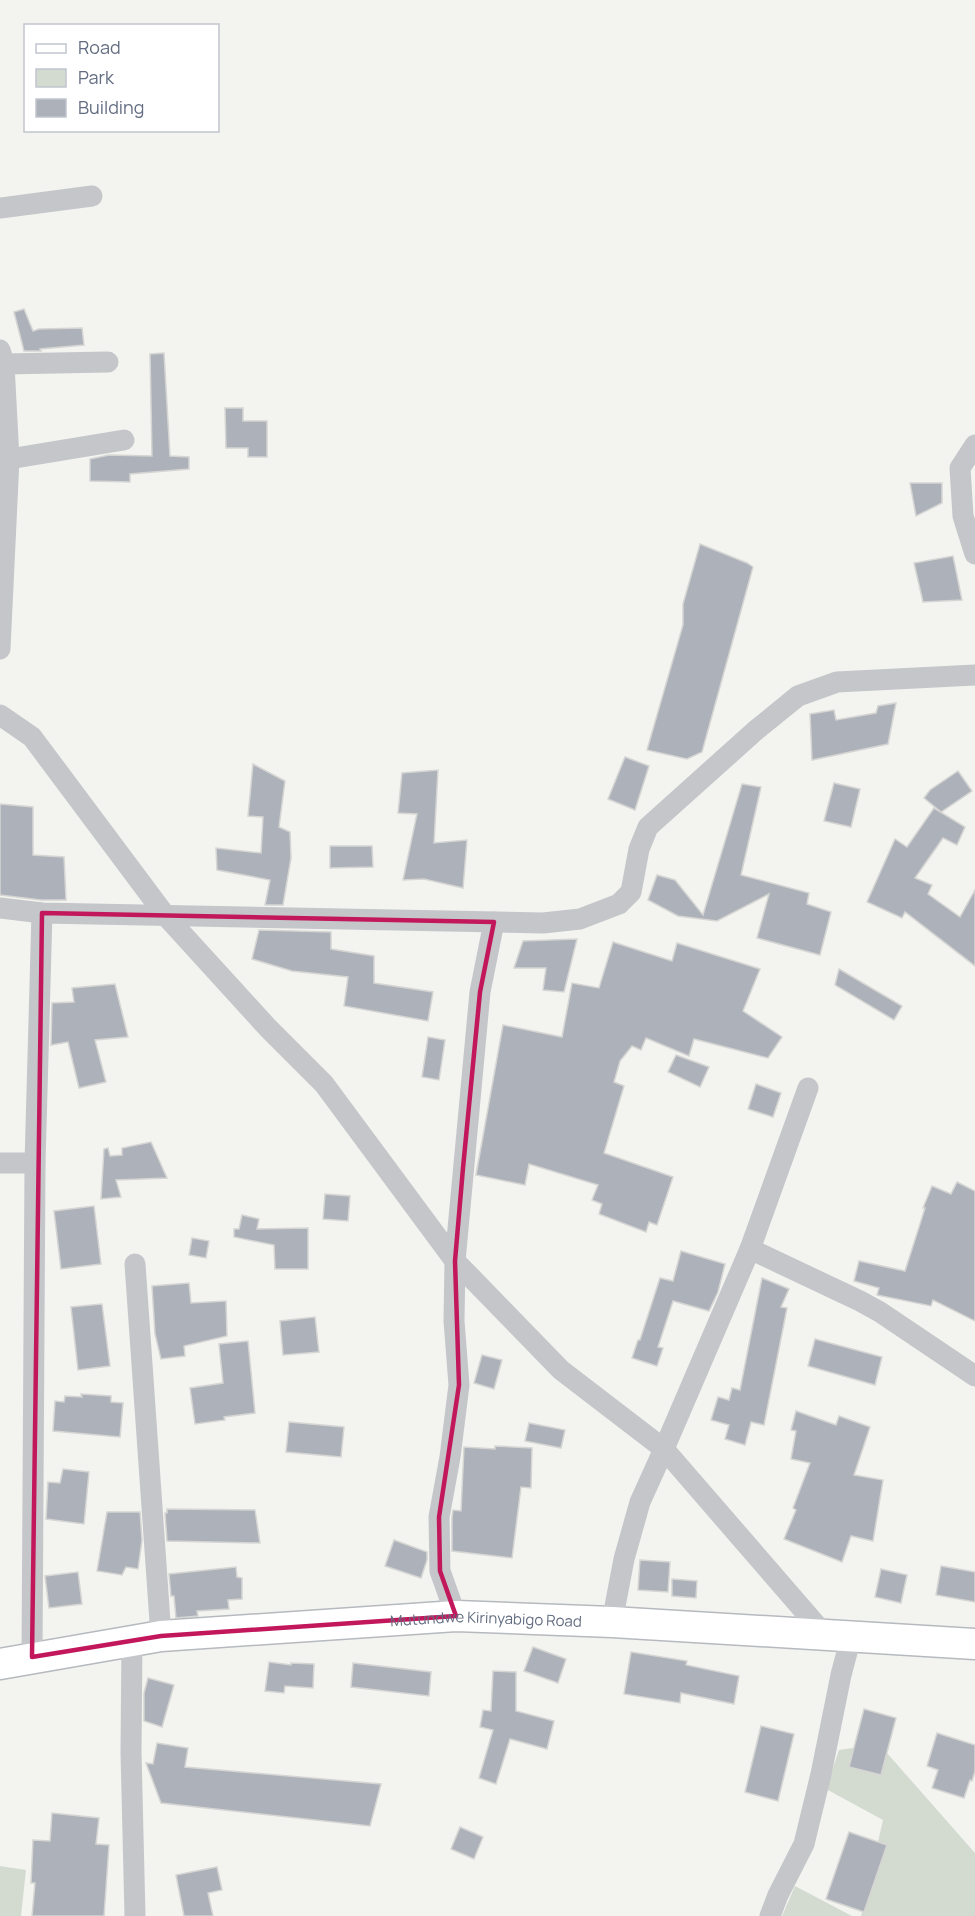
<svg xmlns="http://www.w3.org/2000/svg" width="975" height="1916" viewBox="0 0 975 1916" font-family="Manrope,sans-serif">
  <rect width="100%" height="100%" fill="#f3f4f0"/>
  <g fill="#d3dbd1">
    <polygon points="879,1744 975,1853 975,1916 861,1916 883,1820 826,1789 839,1750"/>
    <polygon points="0,1866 26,1870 21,1916 0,1916"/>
    <polygon points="795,1886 852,1916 782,1916"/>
  </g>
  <g fill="#adb1b9" stroke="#d5d5d3" stroke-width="1.5">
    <polygon points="24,309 33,331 39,329 82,328 84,345 40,349 41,351 24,351 14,312"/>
    <polygon points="164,353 170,456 189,457 189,469 130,474 130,482 90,481 90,459 109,455 152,456 150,354"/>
    <polygon points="225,408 243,408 243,421 267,421 267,457 248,457 248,448 226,448"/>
    <polygon points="910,483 942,483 942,503 916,516"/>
    <polygon points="700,544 747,563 753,567 702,752 687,759 647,750 683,625 683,604"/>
    <polygon points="953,556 962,600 923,602 914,563"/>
    <polygon points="896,703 888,744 812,760 810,714 834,710 836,720 876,713 878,706"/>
    <polygon points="625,757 649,766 635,810 608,799"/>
    <polygon points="253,764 285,781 279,827 290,832 291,858 283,905 265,905 270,880 217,870 216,848 261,853 263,817 248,816"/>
    <polygon points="438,770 434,843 467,840 463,888 424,879 403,880 417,814 398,813 402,773"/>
    <polygon points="958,771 972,791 941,812 924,798 930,790"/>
    <polygon points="834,783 860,789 851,827 824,821"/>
    <polygon points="742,784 761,787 741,875 809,893 807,904 831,912 820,955 757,938 769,894 717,921 678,916 648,900 657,875 675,880 703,915"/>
    <polygon points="0,804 33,807 33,855 64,857 66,900 41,900 0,895"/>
    <polygon points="934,808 965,827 957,845 943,838 915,878 932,885 928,894 960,917 975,890 975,966 905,912 902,918 867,902 895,839 907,847"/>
    <polygon points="330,846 372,846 373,867 330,868"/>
    <polygon points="259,930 331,932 331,949 374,956 374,983 433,992 428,1021 344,1006 348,977 292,971 252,959"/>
    <polygon points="577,939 564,992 543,990 546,968 514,968 523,941"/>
    <polygon points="613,942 672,961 677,943 760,969 743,1011 782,1037 768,1058 694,1039 689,1056 646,1038 641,1050 632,1046 620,1061 614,1082 624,1086 604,1153 673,1177 657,1225 649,1222 646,1232 599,1214 602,1204 592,1200 598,1185 529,1164 525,1185 476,1175 503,1025 562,1037 572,983 599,988"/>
    <polygon points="839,969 902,1006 894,1020 835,985"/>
    <polygon points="115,984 128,1037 95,1040 106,1082 79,1088 68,1042 51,1045 52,1003 74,1002 72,988"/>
    <polygon points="428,1037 445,1040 439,1080 422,1077"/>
    <polygon points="676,1055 709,1067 700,1087 668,1072"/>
    <polygon points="756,1084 781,1093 773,1117 748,1109"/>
    <polygon points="151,1142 167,1178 116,1180 121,1197 101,1199 104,1149 108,1148 110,1156 122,1155 122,1148"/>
    <polygon points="957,1182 975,1191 975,1321 933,1300 931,1306 877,1295 879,1288 854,1281 859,1261 905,1271 920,1224 925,1208 923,1208 932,1186 951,1194"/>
    <polygon points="325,1194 350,1196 348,1221 323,1219"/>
    <polygon points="94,1206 101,1264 61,1269 54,1211"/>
    <polygon points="242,1215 259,1219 257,1229 308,1228 308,1269 275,1269 274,1245 234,1237 234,1229 239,1229"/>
    <polygon points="192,1238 209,1241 206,1258 189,1255"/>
    <polygon points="681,1251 725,1264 718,1292 709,1311 673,1301 658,1347 663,1348 657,1366 632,1358 638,1340 640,1340 660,1278 673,1281"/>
    <polygon points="762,1278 789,1289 781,1307 787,1308 764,1425 751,1422 745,1445 725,1439 729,1425 711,1420 718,1397 729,1400 732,1388 740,1390"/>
    <polygon points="189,1283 191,1303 226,1301 227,1336 184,1346 185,1356 161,1359 155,1334 152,1286"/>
    <polygon points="102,1304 110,1366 78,1370 71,1307"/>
    <polygon points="315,1317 319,1352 283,1355 280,1321"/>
    <polygon points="815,1339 882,1357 875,1385 808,1366"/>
    <polygon points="248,1341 255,1413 224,1417 225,1420 195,1424 190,1388 223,1383 219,1344"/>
    <polygon points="482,1355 502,1360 494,1389 474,1383"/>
    <polygon points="81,1394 111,1396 111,1402 123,1403 120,1437 53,1431 55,1401 64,1402 65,1396 82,1397"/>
    <polygon points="796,1411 836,1425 839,1416 870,1427 854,1475 883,1480 873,1541 851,1536 842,1562 784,1539 796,1510 793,1508 810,1463 791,1459 796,1431 791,1430"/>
    <polygon points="289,1422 344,1427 341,1457 286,1452"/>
    <polygon points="529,1423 565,1430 561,1448 525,1441"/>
    <polygon points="495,1446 532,1448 531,1488 521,1487 512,1558 452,1551 452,1517 453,1510 461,1511 464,1447 495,1449"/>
    <polygon points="63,1469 89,1472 84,1524 46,1519 48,1482 60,1483"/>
    <polygon points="167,1509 255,1510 260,1543 167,1541 165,1513 167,1513"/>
    <polygon points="107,1512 140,1512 142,1540 138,1569 126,1567 122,1575 97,1571"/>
    <polygon points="394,1540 427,1552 427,1560 421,1578 385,1566"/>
    <polygon points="640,1560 670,1562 668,1592 638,1590"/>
    <polygon points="941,1566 975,1572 975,1602 936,1595"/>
    <polygon points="236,1567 237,1577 242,1578 242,1599 228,1600 229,1609 197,1611 198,1616 176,1618 174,1596 171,1596 169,1574"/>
    <polygon points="881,1569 907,1575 901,1603 875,1597"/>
    <polygon points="78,1572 82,1604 49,1608 45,1576"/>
    <polygon points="672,1579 697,1581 696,1598 672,1596"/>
    <polygon points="533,1647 566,1659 558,1683 524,1671"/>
    <polygon points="631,1652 687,1661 686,1665 739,1676 734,1704 681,1693 680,1703 624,1694"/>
    <polygon points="269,1662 291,1665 291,1663 314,1664 313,1688 285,1686 284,1693 265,1691"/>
    <polygon points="353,1663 431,1672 429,1696 351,1687"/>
    <polygon points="493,1671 516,1672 516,1711 554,1721 547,1749 510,1739 496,1784 479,1778 493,1730 480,1727 483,1710 491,1711"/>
    <polygon points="148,1678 174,1685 162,1727 144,1721 144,1693"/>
    <polygon points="864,1709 896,1718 881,1775 849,1767"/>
    <polygon points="761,1726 794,1734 778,1801 745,1792"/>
    <polygon points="937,1733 975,1745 975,1771 972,1781 970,1780 964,1798 932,1788 938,1770 927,1766"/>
    <polygon points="157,1743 188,1748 185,1767 381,1784 370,1826 161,1803 146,1763 153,1764"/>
    <polygon points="52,1813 99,1818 96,1844 109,1845 104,1916 32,1916 35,1883 31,1883 33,1840 50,1841"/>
    <polygon points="460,1827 483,1837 474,1859 451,1849"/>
    <polygon points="849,1832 887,1845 864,1912 826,1899"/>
    <polygon points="217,1867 222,1890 208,1893 213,1916 184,1916 176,1875"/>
  </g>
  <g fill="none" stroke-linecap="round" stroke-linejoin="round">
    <g stroke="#b6b9be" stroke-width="33">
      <g id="secondary">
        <path id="s1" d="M0,1664l161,-28 295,-20 156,6 363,22"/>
      </g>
    </g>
    <g stroke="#c4c6ca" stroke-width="21">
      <polyline points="0,208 92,196"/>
      <polyline points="0,350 4,364 9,459 0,649"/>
      <polyline points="4,364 108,362"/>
      <polyline points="975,445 960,468 963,516 975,554"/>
      <polyline points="9,459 124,440"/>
      <polyline points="0,715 32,737 165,915 268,1028 324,1084 455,1261 454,1321 459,1385 450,1457 439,1517 440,1571 456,1616"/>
      <polyline points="0,908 42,913 543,923 580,919 619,904 631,892 639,849 648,827 755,731 798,696 837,682 975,675"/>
      <polyline points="494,922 480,992 455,1261 561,1370 664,1449 825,1635"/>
      <polyline points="0,1163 35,1163"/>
      <polyline points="750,1249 860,1301 880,1312 975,1376"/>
      <polyline points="135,1264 161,1636"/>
      <polyline points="612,1622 624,1559 640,1502 664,1449 750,1249 808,1088"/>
      <polyline points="132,1640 131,1752 135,1916"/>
      <polyline points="32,1657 35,1163 42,913"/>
      <polyline points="770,1916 778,1895 804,1844 821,1774 841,1675 851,1637"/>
    </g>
    <use href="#secondary" stroke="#fff" stroke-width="30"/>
  </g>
  <path fill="none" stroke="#c2185b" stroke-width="4.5" stroke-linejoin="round" d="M42,913l452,9 -14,70 -17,176 -8,93 4,124 -20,132 1,54 16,45 -295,20 -129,21z"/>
  <g text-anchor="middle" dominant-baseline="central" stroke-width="6" stroke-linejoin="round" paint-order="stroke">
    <g font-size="15" fill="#636d82" stroke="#fff">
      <text stroke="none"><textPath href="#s1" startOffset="489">Mutundwe Kirinyabigo Road</textPath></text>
    </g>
  </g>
  <rect x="24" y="24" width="195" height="108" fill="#ffffff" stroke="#c1c5cd" stroke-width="1.5"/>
  <rect x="36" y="44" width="30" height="9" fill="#ffffff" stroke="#c1c5cd" stroke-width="1.5"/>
  <text x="78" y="54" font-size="18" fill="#636d82">Road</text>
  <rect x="36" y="69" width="30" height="18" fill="#d3dbd1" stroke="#c1c5cd" stroke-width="1.5"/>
  <text x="78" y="84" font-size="18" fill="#636d82">Park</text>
  <rect x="36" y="99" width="30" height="18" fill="#adb1b9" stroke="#c1c5cd" stroke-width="1.5"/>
  <text x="78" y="114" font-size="18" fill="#636d82">Building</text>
</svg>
